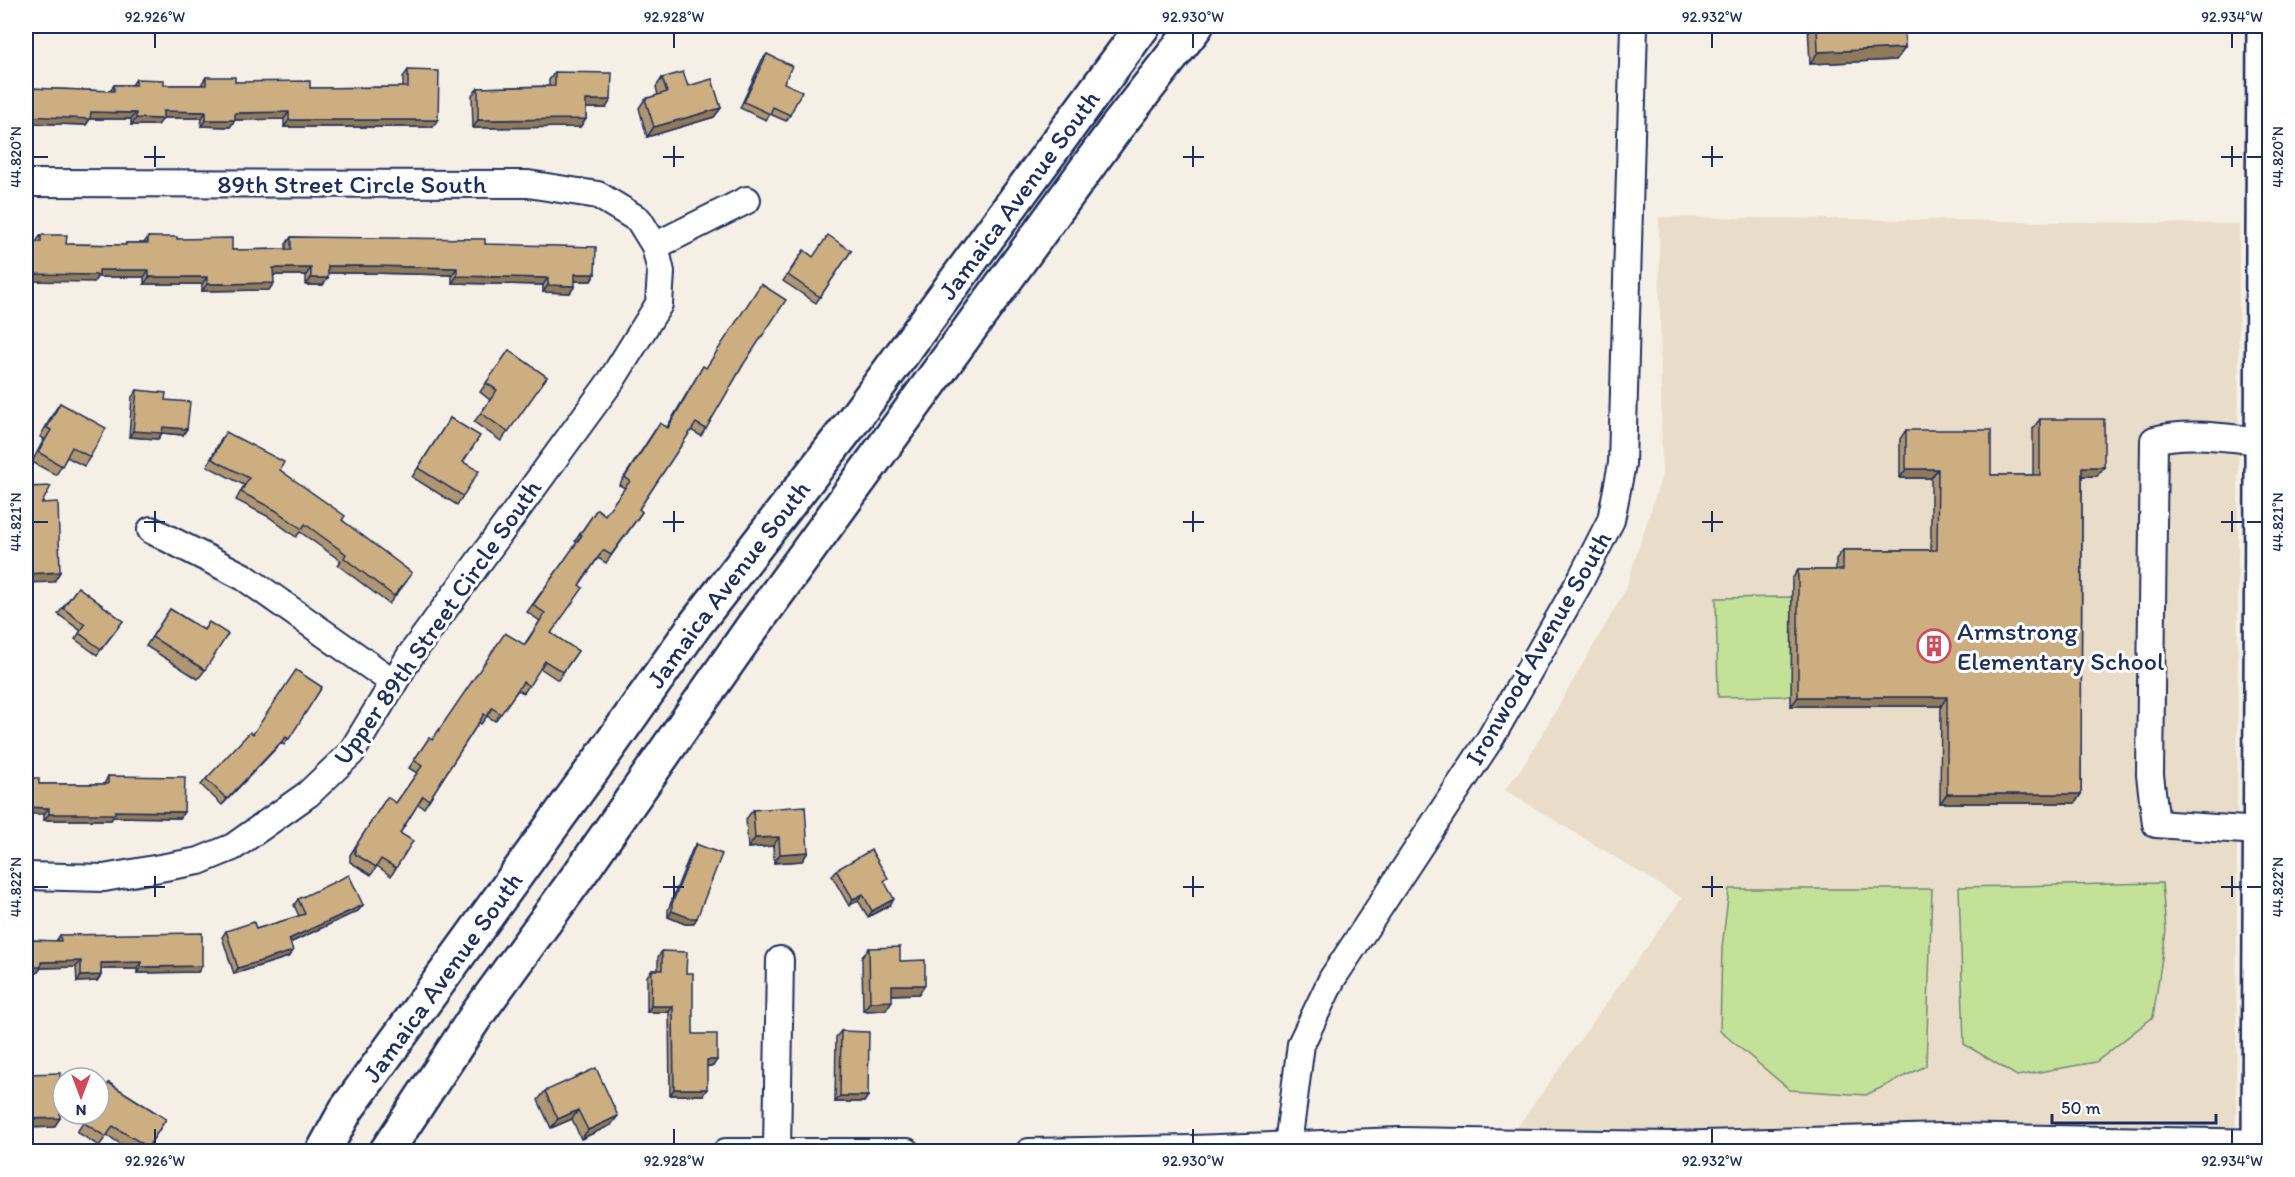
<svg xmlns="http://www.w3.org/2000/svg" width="2295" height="1177" viewBox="0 0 2295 1177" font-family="Itim,sans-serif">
  <rect width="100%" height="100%" fill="#f5efe6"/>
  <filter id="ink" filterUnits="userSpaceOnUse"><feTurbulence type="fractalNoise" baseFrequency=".0167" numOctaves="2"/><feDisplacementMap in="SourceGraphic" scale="12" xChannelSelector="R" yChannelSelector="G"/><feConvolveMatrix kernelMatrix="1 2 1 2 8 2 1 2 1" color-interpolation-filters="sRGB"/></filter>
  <g filter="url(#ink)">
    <polygon fill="#e9dcc8" points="1659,217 2239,224 2236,1142 1506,1143 1682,898 1505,790 1526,762 1625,591 1662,475"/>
    <g fill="#c4e198" stroke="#70887b" stroke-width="1.5">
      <polygon points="1792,597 1793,696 1718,697 1716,598"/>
      <polygon points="2162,883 2166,931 2153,1017 2096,1062 2017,1076 1964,1044 1959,887"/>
      <polygon points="1729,889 1932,889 1926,1066 1866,1095 1790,1090 1720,1031 1722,948"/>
    </g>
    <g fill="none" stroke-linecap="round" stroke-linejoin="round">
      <g stroke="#1b2f5e" stroke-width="30">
        <g id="minor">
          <polyline points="26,183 528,184 598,195 639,220 655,246 661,272 659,304 611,381 410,656 351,753 308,794 233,847 199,861 104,878 26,876"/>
          <polyline points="655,246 747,200"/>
          <polyline points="151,530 244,577 393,682"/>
          <path d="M2259,831l-103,-7 -6,-49 4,-335c35,-9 72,-2 108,1"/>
          <polyline points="777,1150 780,960"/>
          <polyline points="726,1152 907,1152"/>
          <polyline points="1029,1152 1193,1149 1400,1141 1673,1145 1942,1137 2270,1143"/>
          <polyline points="1287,1152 1301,1044 1332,979 1490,739 1579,583 1611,520 1622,464 1634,26"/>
        </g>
      </g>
      <g stroke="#1b2f5e" stroke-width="38">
        <polyline id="tertiary" points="2259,1152 2264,26"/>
      </g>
      <g stroke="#1b2f5e" stroke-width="38">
        <g id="secondary">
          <path id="s1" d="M323,1152l23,-42 253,-349 96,-136 154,-199 294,-400"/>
          <polyline points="386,1152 476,1016 584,868 751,629 1116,128 1196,26"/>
        </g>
      </g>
      <use href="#minor" stroke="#fff" stroke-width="26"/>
      <use href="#tertiary" stroke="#fff" stroke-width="33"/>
      <use href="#secondary" stroke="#fff" stroke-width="33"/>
    </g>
    <g fill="#b0966f" stroke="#1b2f5e" stroke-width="1.5">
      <polygon points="1808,26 1904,26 1905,48 1896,60 1810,64"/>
      <polygon points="767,54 784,83 790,115 786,121 770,114 766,120 740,108 762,60"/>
      <polygon points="408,70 438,120 433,127 284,127 284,119 235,120 230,127 201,126 202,118 163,118 158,125 131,125 131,119 90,119 86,125 26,123 26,88 110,91 114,85 132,85 136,79 164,85 202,85 202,83 206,77 235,82 310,88 403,87 403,77"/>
      <polygon points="555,72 606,108 586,108 586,119 580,127 473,128 472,95 478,88 549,86 549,80"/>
      <polygon points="662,78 688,86 721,108 714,117 647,137 639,108 645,99 658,95 656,87"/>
      <polygon points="41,235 66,244 125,245 126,243 144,243 148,237 177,239 232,250 286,249 286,244 291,237 485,244 595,274 591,281 575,281 570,293 543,292 543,285 452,283 452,275 370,273 328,273 323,285 306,285 306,275 274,275 269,290 202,291 202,284 144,284 144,277 97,277 94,282 36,242"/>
      <polygon points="804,250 813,257 851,251 816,303 783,281"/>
      <polygon points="509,350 547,377 501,441 474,422 490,400 480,392"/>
      <polygon points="743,365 701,436 691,430 639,509 642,512 606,563 598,558 579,585 551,633 578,651 558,680 540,668 524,693 518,690 495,721 487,716 481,724 479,722 424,808 418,804 400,833 396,868 391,876 377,866 371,875 350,862 350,855 382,805 396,803 417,773 409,768 429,738 432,740 524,645 540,621 527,612 577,543 575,541 597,509 605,515 625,488 619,485 655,430 667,427 703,366 706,368"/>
      <polygon points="137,390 165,400 183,435 162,433 158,439 129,437 132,397"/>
      <polygon points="60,403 90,457 84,466 67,457 56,475 32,462 44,439 40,437 54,412"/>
      <polygon points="450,418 463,462 463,496 457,505 412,477"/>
      <polygon points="2040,419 2104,467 2097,476 2082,476 2081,794 2075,803 1940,803 1941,706 1791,706 1792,579 1798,570 1836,570 1836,559 1843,550 1931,550 1931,478 1900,478 1900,439 1906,430 1991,475 2033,475 2033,428"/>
      <polygon points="226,432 280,470 342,520 407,581 389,604 338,565 341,561 300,532 296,537 269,517 236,500 244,485 207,466 221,439"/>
      <polygon points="78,587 123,621 97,655 75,639 81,631 58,614"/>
      <polygon points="170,609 204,630 209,622 205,670 198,679 146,646"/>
      <polygon points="322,687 284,745 281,743 222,805 201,785 206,779 253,734"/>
      <polygon points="108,776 180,818 113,817 111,820 44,820 44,814 39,784 104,784"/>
      <polygon points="753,810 808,852 802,861 774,863 773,846 748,848 746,819"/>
      <polygon points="696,844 697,918 693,924 685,924 668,917 668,910 692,850"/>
      <polygon points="836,870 885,883 890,905 868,917 858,900 849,906 832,876"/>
      <polygon points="298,899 363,905 358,911 290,943 293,951 288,957 234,974 222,937 226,931 256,929 299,916 294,905"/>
      <polygon points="60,935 202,966 198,972 137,973 137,969 101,969 101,975 97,981 77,982 76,967 41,968 37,973 26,973 26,940 56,941"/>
      <polygon points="869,948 900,961 925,985 919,994 892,995 886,1010 863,1011 862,957"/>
      <polygon points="662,951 686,973 693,1034 713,1066 707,1066 703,1095 670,1095 669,1012 647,1012 647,976 652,970 658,970 658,957"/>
      <polygon points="841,1031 868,1096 864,1102 835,1102 836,1037"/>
      <polygon points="27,1074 60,1118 54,1127 26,1128 26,1076"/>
      <polygon points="109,1083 166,1119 145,1152 133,1152 107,1135 99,1146 77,1132 89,1114 99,1114 99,1097"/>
      <polygon points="545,1091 611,1125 581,1139 572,1119 551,1128 538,1100"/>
    </g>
    <g fill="#907a5a" stroke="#1b2f5e" stroke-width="1.5">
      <polygon points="1905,48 1896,60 1810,64 1818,52"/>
      <polygon points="586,100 611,100 606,108 580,108"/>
      <polygon points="721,108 714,117 647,137 654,127"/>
      <polygon points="163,111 206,112 202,118 159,118"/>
      <polygon points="91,112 136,113 131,119 90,119 86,125 26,123 26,116"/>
      <polygon points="289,112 284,119 230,120 235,113"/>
      <polygon points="136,118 163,119 158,125 131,125"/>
      <polygon points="586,119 580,127 473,128 478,120"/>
      <polygon points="206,120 235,120 230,127 201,126"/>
      <polygon points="289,120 438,120 433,127 284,127"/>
      <polygon points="328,266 375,266 457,268 452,275 370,273 323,273"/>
      <polygon points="273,268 311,268 306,275 269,275"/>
      <polygon points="99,270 149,270 144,277 97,277 94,282 26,281 26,274"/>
      <polygon points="575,274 595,274 591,281 570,281"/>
      <polygon points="457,276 548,278 543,285 452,283"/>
      <polygon points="149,277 207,277 202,284 144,284"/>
      <polygon points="311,278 328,278 323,285 306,285"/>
      <polygon points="274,283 269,290 202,291 207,284"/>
      <polygon points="548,285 575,286 570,293 543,292"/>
      <polygon points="163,427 187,429 183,435 162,433 158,439 129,437 133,431"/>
      <polygon points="2082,467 2104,467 2097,476 2075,476"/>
      <polygon points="1906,469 1938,469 1931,478 1900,478"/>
      <polygon points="60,572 54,582 26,583 26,574"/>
      <polygon points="1798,697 1947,697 1941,706 1791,706"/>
      <polygon points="286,737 281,743 222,805 227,799"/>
      <polygon points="1947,794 2081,794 2075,803 1940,803"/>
      <polygon points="26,807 49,808 44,814 26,814"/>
      <polygon points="115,811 184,812 180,818 113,817 111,820 44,820 49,814"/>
      <polygon points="779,837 773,846 748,848 755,838"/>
      <polygon points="808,852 802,861 774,863 780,854"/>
      <polygon points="863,894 858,900 849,906 853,899"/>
      <polygon points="894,899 890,905 868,917 872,911"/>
      <polygon points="363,905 358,911 285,945 289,939"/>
      <polygon points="672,911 697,918 693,924 685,924 668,917"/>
      <polygon points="293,951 288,957 234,974 238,968"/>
      <polygon points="81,961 76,967 41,968 37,973 26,973 26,967 41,962"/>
      <polygon points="141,962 137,969 97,969 101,963"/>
      <polygon points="202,966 198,972 137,973 141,967"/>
      <polygon points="101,975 97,981 77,982 81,976"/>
      <polygon points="892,985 925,985 919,994 885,995"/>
      <polygon points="892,1001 886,1010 863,1011 870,1002"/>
      <polygon points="651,1006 673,1006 669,1012 647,1012"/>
      <polygon points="707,1060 717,1060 713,1066 702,1066"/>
      <polygon points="674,1089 707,1089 703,1095 670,1095"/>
      <polygon points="840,1096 868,1096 864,1102 835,1102"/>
      <polygon points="578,1110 572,1119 551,1128 558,1119"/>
      <polygon points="618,1116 611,1125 581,1139 588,1130"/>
      <polygon points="60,1118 54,1127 26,1128 26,1119"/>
    </g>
    <g fill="#cdae81" stroke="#1b2f5e" stroke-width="1.5">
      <polygon points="1817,26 1904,26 1905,48 1818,52"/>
      <polygon points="767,54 792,66 784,83 802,91 790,115 773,107 770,114 744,102"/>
      <polygon points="408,70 439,71 438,120 289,120 289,112 235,113 235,120 206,120 206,112 163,111 163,119 136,118 136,113 91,112 90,119 26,116 26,88 114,91 114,85 136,85 136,79 164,80 164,85 206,85 206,77 235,77 235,82 310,81 310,88 408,87"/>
      <polygon points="555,72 612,73 611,100 586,100 586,119 478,120 478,88 555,86"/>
      <polygon points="683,72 688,86 712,79 721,108 654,127 645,99 667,92 662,78"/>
      <polygon points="41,235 67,235 66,244 126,245 126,243 148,243 148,237 177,237 177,239 232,238 232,250 291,249 291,237 485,239 485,244 596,247 595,274 575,274 575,286 548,285 548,278 457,276 457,268 375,266 328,266 328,278 311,278 311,268 273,268 274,283 207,284 207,277 149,277 149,270 99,270 99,275 26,274 26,242 41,242"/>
      <polygon points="828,235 851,251 820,297 788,275 804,250 813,257"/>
      <polygon points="761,284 786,300 743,365 706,429 696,423 639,509 642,512 611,555 603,550 579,585 583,588 551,633 578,651 563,672 545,661 529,686 523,682 501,714 492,708 487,716 484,714 429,800 423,796 400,833 413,841 396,868 381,859 376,867 355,854 355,847 387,797 396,803 422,766 414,760 429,738 432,740 505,633 525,645 545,613 533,605 582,535 580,534 597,509 605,515 630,481 625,477 660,423 668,428 703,366 706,368"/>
      <polygon points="509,350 547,377 508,432 481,413 497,390 486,383"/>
      <polygon points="137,390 166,393 165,400 190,402 187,429 163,427 162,433 133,431"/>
      <polygon points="60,403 106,428 90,457 72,447 62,466 38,452 51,430 47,428"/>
      <polygon points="450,418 480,436 463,462 479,471 463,496 418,468"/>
      <polygon points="2040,419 2104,419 2104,467 2082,467 2081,794 1947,794 1947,697 1798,697 1798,570 1843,570 1843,550 1937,550 1938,469 1906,469 1906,430 1991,430 1991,475 2040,475"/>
      <polygon points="226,432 284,462 280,470 345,516 342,520 412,573 394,596 344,558 346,554 305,524 302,529 275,510 241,492 249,478 212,459"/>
      <polygon points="51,486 42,503 58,502 60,572 26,574 26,487"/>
      <polygon points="78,587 123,621 101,649 79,633 85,625 63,608"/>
      <polygon points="170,609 204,630 209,622 228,634 205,670 152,637"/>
      <polygon points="296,670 322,687 289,739 286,737 227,799 206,779 250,732 253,734"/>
      <polygon points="108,776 185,777 184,812 115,811 115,814 49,814 49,808 26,807 26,778 39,778 39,784 108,784"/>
      <polygon points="805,806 808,852 780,854 779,837 755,838 753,810"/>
      <polygon points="696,844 722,854 697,918 690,918 672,911 672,904"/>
      <polygon points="871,850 888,878 884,881 894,899 872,911 863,894 853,899 836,870"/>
      <polygon points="349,875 363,905 289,939 293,951 238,968 226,931 254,922 256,929 305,914 298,899"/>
      <polygon points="202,933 202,966 141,967 141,962 101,963 101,975 81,976 81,961 41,962 41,967 26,967 26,940 61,941 60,935"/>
      <polygon points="900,947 900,961 925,960 925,985 892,985 892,1001 870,1002 869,948"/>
      <polygon points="662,951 687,952 686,973 693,973 693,1034 717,1034 717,1060 707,1060 707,1089 674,1089 673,1006 651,1006 652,970 662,970"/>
      <polygon points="841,1031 869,1032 868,1096 840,1096"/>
      <polygon points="596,1068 618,1116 588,1130 578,1110 558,1119 545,1091"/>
      <polygon points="60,1073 60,1118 26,1119 26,1091 27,1091 27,1074"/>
      <polygon points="109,1083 166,1119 148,1147 113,1126 106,1137 84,1123 89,1114 99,1114 99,1098"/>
    </g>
  </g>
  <path fill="none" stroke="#1b2f5e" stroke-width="2" d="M155,33v15M674,33v15M1193,33v15M1712,33v15M2232,33v15M155,146v21M674,146v21M1193,146v21M1712,146v21M2232,146v21M33,157h15M144,157h21M663,157h21M1183,157h21M1702,157h21M2221,157h21M2247,157h15M155,511v21M674,511v21M1193,511v21M1712,511v21M2232,511v21M33,522h15M144,522h21M663,522h21M1183,522h21M1702,522h21M2221,522h21M2247,522h15M155,876v21M674,876v21M1193,876v21M1712,876v21M2232,876v21M33,887h15M144,887h21M663,887h21M1183,887h21M1702,887h21M2221,887h21M2247,887h15M155,1129v15M674,1129v15M1193,1129v15M1712,1129v15M2232,1129v15"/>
  <defs>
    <g id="building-ring" transform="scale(1.725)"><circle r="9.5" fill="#fff" stroke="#d1495b" stroke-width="1.5"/><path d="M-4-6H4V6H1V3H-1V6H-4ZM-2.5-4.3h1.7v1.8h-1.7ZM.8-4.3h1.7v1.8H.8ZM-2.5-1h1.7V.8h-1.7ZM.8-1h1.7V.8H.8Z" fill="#d1495b"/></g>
  </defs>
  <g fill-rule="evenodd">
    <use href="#building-ring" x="1934" y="646"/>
  </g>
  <g text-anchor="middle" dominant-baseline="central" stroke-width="6" stroke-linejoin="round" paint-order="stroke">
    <g font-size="26" fill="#1b2f5e" stroke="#fff">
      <text x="352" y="184">89th Street Circle South</text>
      <text stroke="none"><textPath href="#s1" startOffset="1184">Jamaica Avenue South</textPath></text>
      <text stroke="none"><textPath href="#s1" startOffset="698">Jamaica Avenue South</textPath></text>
      <text transform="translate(437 622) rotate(-55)">Upper 89th Street Circle South</text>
      <text transform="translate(1538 648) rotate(-60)">Ironwood Avenue South</text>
      <text stroke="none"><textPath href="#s1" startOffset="212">Jamaica Avenue South</textPath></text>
    </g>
    <g font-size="26" fill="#1b2f5e" stroke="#fff" text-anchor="start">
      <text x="1957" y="631">Armstrong<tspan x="1957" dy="30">Elementary School</tspan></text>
    </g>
  </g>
  <rect width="2295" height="1177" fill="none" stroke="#fff" stroke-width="66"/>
  <g transform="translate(81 1096) rotate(180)"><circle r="28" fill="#ffffff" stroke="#a4acbf" stroke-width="1.5"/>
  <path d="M0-4.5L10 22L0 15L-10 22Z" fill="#d1495b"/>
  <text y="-9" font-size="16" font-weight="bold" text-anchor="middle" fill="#1b2f5e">N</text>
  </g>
  <path d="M2052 1114v9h164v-9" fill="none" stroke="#1b2f5e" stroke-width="3"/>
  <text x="2061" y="1114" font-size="18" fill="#1b2f5e" stroke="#ffffff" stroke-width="4.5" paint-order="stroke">50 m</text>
  <rect x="33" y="33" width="2229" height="1111" fill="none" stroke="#1b2f5e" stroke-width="2"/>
  <g font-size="15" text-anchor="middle" fill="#1b2f5e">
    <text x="155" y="22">92.926°W</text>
    <text x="674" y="22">92.928°W</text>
    <text x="1193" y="22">92.930°W</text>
    <text x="1712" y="22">92.932°W</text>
    <text x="2232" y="22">92.934°W</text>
    <text transform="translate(2278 157) rotate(-90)" y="5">44.820°N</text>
    <text transform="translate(16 157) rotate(-90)" y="5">44.820°N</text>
    <text transform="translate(2278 522) rotate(-90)" y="5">44.821°N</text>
    <text transform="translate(16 522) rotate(-90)" y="5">44.821°N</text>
    <text transform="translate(2278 887) rotate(-90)" y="5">44.822°N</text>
    <text transform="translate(16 887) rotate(-90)" y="5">44.822°N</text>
    <text x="155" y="1166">92.926°W</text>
    <text x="674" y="1166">92.928°W</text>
    <text x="1193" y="1166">92.930°W</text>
    <text x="1712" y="1166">92.932°W</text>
    <text x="2232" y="1166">92.934°W</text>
  </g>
</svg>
